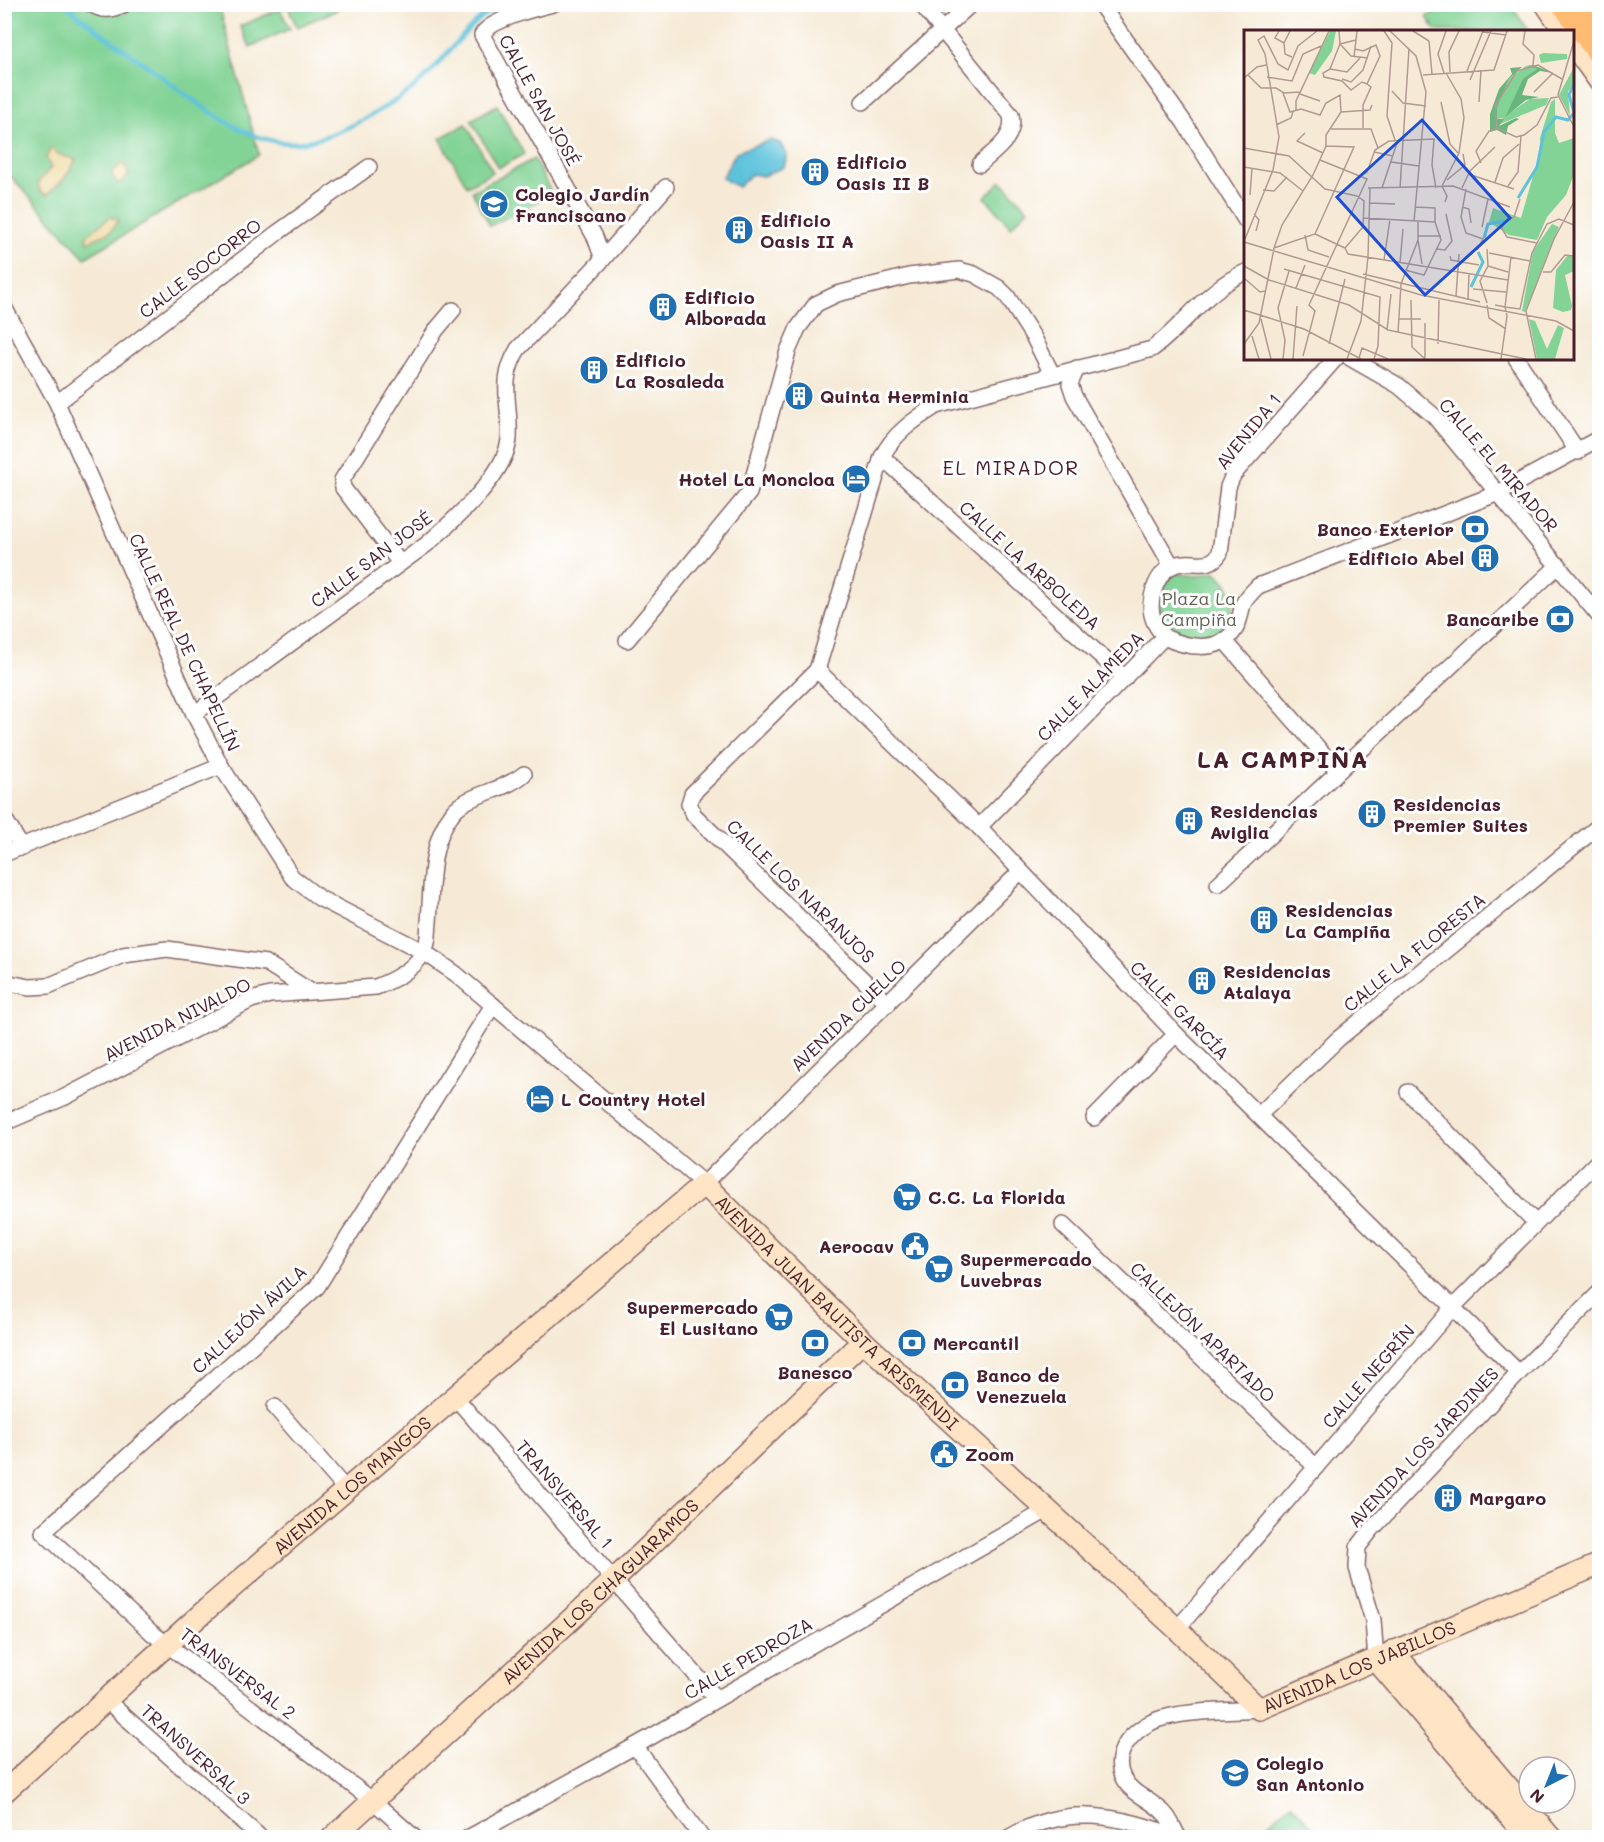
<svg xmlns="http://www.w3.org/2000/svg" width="1604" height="1842" viewBox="0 0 1604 1842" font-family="Mali,sans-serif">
  <rect width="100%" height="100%" fill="#fff"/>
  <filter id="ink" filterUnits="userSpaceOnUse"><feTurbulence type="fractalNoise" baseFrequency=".0167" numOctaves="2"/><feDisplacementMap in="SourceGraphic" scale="12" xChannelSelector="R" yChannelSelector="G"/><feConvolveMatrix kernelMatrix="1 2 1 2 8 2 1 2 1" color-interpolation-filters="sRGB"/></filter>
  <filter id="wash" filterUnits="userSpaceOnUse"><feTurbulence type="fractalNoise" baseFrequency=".008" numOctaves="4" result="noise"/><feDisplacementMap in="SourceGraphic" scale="24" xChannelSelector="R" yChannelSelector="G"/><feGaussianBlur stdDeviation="1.35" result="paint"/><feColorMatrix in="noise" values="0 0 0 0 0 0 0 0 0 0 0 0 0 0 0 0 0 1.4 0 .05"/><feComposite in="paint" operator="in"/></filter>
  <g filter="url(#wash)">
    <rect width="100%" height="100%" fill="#f6ead6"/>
    <g fill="#82d395" stroke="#667960" stroke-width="1.5">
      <polygon points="4,5 219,5 259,155 85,258 5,170"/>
      <polygon points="292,5 335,5 337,10 297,27 288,7"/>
      <polygon points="1445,5 1511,5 1528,31 1436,31 1427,17"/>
      <polygon points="280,9 290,29 250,47 240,26"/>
      <polygon points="497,105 524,154 498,168 471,120"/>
      <polygon points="466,124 493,172 467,186 440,138"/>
      <polygon points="534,159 552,194 490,226 472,191"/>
      <polygon points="1001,181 1028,209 1011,227 985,197"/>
      <path d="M1215,571c14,13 22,25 16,45 -16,53 -108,9 -57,-43l24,3z"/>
      <polygon points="1291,1803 1318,1833 1313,1837 1253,1837"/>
    </g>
    <g fill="#eeda9e" stroke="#9c7c64" stroke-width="1.5">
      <polygon points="51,148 58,154 76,160 64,179 47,195 40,191 38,182 51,168 46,158"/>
      <polygon points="123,163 129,175 118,184 111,173"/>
      <polygon points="110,217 119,220 110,232 88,242 86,236"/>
    </g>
    <polygon fill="#5dc2db" stroke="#547083" stroke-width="1.5" points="770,140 780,143 787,155 784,167 763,176 752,174 738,187 722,178 736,152"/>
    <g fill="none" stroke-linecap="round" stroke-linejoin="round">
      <path stroke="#5dc2db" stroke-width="4.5" d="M65,4c27,23 56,43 84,63 40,29 91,76 144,76 35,-1 83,-29 112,-49 37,-25 56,-68 96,-90"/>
    </g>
  </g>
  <g filter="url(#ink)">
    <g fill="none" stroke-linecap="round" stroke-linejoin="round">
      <g stroke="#866667" stroke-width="18">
        <g id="street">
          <path d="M91,4c12,8 21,6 34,0"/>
          <path d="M921,4l90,111c5,23 -16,35 -31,49"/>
          <polyline points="1100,4 1184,122 1246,221"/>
          <polyline points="863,102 971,4"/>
          <polyline points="603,259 666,187"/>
          <polyline points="4,307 57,403 194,714 221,766 292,877 319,898 424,952 456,974 704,1184 1019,873"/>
          <polyline points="1350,358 1399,386 1434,416 1600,617"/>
          <polyline points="1516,358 1578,452"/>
          <polyline points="1077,368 1070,384 1074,396 1172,566"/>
          <polyline points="57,403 277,233 369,167"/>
          <polyline points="882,457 1125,678"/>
          <polyline points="400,563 343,488 342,480 436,330 453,310"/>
          <path d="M1164,637c-3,-5 -8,-10 -10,-16 -8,-19 2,-51 23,-57 17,-5 31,7 43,-11l8,-66 5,-12 103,-117"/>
          <polyline points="627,640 749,493 788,351 798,328 816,304 837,294 909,276 959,270 974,274 999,288 1007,296 1034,338 1052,374"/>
          <polyline points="1224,640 1338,771"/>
          <polyline points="817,670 979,827 1176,1034 1519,1373"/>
          <path d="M194,714l233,-170c26,-23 79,-69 82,-105 2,-36 -11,-57 9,-90l85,-90 -8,-22 -113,-202c7,-15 54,-27 71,-31"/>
          <polyline points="4,818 22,848"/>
          <path d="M979,827l185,-190c21,10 54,17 70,-6 6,-8 6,-17 9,-27 3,-6 10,-13 15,-18l238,-92 104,-56"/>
          <polyline points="4,854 221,766"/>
          <polyline points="1218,884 1559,565"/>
          <polyline points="4,982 30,987 48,986 123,955 167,949 266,963 310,991"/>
          <path d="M888,1004l-194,-189 -5,-11 3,-10 125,-124 65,-213c11,-23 33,-38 54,-51l216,-57c34,-25 54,-60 94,-77"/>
          <polyline points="1408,1092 1536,1223"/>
          <polyline points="1259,1115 1338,1039 1600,825"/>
          <polyline points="1094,1118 1176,1034"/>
          <path d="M4,1123l61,-26 186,-97 19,-5 106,-8c18,-7 41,-19 49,-38 4,-8 3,-19 4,-27 3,-38 0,-79 24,-110 14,-18 50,-20 71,-38"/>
          <polyline points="1063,1225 1316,1467"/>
          <polyline points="455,1397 716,1698"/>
          <polyline points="275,1407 347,1491"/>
          <polyline points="1177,1629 1454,1306 1600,1159"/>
          <polyline points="1376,1660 1373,1620 1357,1568 1358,1547 1372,1529 1519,1373 1600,1292"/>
          <polyline points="105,1699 261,1838"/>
          <polyline points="635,1746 702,1838"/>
          <polyline points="415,1838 372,1800 152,1633 43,1532 317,1287 493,1005"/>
          <polyline points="468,1838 635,1746 1047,1510"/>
          <path d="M1008,1838c60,-36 109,-22 171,-1"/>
          <path d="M1179,1838c-5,-8 -8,-18 -14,-24 -12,-14 -33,-19 -42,-36 -14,-28 17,-56 44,-61 29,-7 62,-6 92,-8"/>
        </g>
      </g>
      <g stroke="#866667" stroke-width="24">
        <g id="secondary">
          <polyline points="1546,4 1565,32"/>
          <polyline points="1572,43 1600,82"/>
          <polyline points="1393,1651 1551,1838"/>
          <polyline points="1376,1660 1528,1838"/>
          <path id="s1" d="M4,1792l204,-184 496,-424 159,157 314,288 82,80 341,-145"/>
          <path id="s2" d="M332,1838l282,-258 249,-239"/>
        </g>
      </g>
      <g stroke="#866667" stroke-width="27">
        <g id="primary">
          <polyline points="1564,4 1600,54"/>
          <polyline points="1585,4 1600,24"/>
        </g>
      </g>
      <use href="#street" stroke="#fff" stroke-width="15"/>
      <use href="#secondary" stroke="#ffe4c6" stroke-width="21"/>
      <use href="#primary" stroke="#ffbb71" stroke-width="24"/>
    </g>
  </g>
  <defs>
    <g id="building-disc" transform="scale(1.5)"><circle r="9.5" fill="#1f6fb2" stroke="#fff"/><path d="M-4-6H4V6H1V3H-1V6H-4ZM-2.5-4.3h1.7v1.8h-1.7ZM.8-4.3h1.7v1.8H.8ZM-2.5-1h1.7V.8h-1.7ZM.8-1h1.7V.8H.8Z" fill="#fff"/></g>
    <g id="school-disc" transform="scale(1.5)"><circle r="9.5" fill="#1f6fb2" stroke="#fff"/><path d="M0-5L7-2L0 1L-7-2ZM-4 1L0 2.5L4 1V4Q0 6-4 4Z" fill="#fff"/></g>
    <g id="hotel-disc" transform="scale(1.5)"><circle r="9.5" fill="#1f6fb2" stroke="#fff"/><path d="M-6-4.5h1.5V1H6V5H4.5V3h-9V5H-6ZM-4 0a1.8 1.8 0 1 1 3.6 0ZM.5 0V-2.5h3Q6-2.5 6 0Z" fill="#fff"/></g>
    <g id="bank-disc" transform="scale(1.5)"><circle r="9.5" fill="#1f6fb2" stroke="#fff"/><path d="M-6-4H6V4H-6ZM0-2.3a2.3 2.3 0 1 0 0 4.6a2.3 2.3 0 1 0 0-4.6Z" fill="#fff"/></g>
    <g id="supermarket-disc" transform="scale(1.5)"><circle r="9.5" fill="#1f6fb2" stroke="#fff"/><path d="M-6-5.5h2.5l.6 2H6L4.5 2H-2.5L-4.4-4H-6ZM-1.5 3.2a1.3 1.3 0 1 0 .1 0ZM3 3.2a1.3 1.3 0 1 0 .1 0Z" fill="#fff"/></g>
    <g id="civic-disc" transform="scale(1.5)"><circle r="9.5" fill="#1f6fb2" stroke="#fff"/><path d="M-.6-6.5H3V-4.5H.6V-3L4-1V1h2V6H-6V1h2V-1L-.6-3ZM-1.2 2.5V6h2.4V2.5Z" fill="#fff"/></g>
  </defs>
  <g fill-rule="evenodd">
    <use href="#building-disc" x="815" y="172"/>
    <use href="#school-disc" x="494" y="204"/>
    <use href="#building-disc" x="739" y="230"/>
    <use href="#building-disc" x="663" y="307"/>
    <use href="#building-disc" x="594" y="370"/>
    <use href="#building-disc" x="799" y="396"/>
    <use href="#hotel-disc" x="856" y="479"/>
    <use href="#bank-disc" x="1475" y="529"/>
    <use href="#building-disc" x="1485" y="558"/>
    <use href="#bank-disc" x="1560" y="619"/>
    <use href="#building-disc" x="1372" y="814"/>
    <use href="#building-disc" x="1189" y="821"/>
    <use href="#building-disc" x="1264" y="920"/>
    <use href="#building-disc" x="1202" y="981"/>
    <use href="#hotel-disc" x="540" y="1099"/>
    <use href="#supermarket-disc" x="907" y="1197"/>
    <use href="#civic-disc" x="915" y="1246"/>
    <use href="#supermarket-disc" x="939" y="1269"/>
    <use href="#supermarket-disc" x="779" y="1317"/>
    <use href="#bank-disc" x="815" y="1343"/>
    <use href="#bank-disc" x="912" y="1343"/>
    <use href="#bank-disc" x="955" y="1385"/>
    <use href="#civic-disc" x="944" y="1454"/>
    <use href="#building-disc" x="1448" y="1498"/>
    <use href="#school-disc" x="1235" y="1773"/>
  </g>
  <g text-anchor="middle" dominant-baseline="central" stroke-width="6" stroke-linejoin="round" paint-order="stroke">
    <g font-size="18" fill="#4a1f2b" stroke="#fff">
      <text transform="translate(540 100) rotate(61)">CALLE SAN JOSÉ</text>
      <text transform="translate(200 268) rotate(-38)">CALLE SOCORRO</text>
      <text transform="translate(1248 431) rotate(-51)">AVENIDA 1</text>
      <text transform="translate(1499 465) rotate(49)">CALLE EL MIRADOR</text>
      <text transform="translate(371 559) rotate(-37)">CALLE SAN JOSÉ</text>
      <text transform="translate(1030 565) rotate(42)">CALLE LA ARBOLEDA</text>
      <text transform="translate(185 642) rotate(65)">CALLE REAL DE CHAPELLÍN</text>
      <text transform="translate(1090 686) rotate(-46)">CALLE ALAMEDA</text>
      <text transform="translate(801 891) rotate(44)">CALLE LOS NARANJOS</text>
      <text transform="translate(1414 952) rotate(-39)">CALLE LA FLORESTA</text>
      <text transform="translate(1180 1010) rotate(45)">CALLE GARCÍA</text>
      <text transform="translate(848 1015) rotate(-44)">AVENIDA CUELLO</text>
      <text transform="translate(177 1019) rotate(-27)">AVENIDA NIVALDO</text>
      <text stroke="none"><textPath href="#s1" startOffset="1112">AVENIDA JUAN BAUTISTA ARISMENDI</textPath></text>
      <text transform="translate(249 1319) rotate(-43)">CALLEJÓN ÁVILA</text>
      <text transform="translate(1203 1332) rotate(44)">CALLEJÓN APARTADO</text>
      <text transform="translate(1368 1376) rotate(-49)">CALLE NEGRÍN</text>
      <text transform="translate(1423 1447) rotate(-47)">AVENIDA LOS JARDINES</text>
      <text stroke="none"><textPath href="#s1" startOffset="464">AVENIDA LOS MANGOS</textPath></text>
      <text transform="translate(565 1494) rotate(49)">TRANSVERSAL 1</text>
      <text stroke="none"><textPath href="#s2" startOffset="364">AVENIDA LOS CHAGUARAMOS</textPath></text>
      <text transform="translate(748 1658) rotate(-30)">CALLE PEDROZA</text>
      <text stroke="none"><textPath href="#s1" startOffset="1800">AVENIDA LOS JABILLOS</textPath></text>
      <text transform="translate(238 1673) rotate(37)">TRANSVERSAL 2</text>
      <text transform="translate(196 1754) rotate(42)">TRANSVERSAL 3</text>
    </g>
    <g font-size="18" font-weight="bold" fill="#4a1f2b" stroke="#fff" text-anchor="start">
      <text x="836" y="162">Edificio<tspan x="836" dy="21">Oasis II B</tspan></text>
      <text x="515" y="194">Colegio Jardín<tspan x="515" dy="21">Franciscano</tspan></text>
      <text x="760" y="220">Edificio<tspan x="760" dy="21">Oasis II A</tspan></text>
      <text x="684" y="297">Edificio<tspan x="684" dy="21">Alborada</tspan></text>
      <text x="615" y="360">Edificio<tspan x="615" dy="21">La Rosaleda</tspan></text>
      <text x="820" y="396">Quinta Herminia</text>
      <text x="835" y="479" text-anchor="end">Hotel La Moncloa</text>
      <text x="1454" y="529" text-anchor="end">Banco Exterior</text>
      <text x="1464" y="558" text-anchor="end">Edificio Abel</text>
      <text x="1539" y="619" text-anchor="end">Bancaribe</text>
      <text x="1393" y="804">Residencias<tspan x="1393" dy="21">Premier Suites</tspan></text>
      <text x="1210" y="811">Residencias<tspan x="1210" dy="21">Aviglia</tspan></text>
      <text x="1285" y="910">Residencias<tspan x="1285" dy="21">La Campiña</tspan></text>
      <text x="1223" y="971">Residencias<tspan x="1223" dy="21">Atalaya</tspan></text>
      <text x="561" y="1099">L Country Hotel</text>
      <text x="928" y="1197">C.C. La Florida</text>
      <text x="894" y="1246" text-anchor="end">Aerocav</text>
      <text x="960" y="1259">Supermercado<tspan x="960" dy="21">Luvebras</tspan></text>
      <text x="758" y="1307" text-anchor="end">Supermercado<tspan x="758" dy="21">El Lusitano</tspan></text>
      <text x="933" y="1343">Mercantil</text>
      <text x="815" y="1372" text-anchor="middle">Banesco</text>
      <text x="976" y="1375">Banco de<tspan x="976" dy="21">Venezuela</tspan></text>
      <text x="965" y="1454">Zoom</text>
      <text x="1469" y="1498">Margaro</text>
      <text x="1256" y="1763">Colegio<tspan x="1256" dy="21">San Antonio</tspan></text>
    </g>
    <g font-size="18" fill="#5e5e50" stroke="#fff">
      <text x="1199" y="598">Plaza La<tspan x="1199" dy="21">Campiña</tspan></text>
    </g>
    <g font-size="20" letter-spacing="1.5" fill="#4a1f2b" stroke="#fff">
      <text x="1011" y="467">EL MIRADOR</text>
    </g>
    <g font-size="24" font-weight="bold" letter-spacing="1.5" fill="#4a1f2b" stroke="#fff">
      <text x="1283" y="758">LA CAMPIÑA</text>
    </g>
  </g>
  <g transform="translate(1244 30)">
    <rect width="330" height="330" fill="#f6ead6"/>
    <path d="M86,1h6l-4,20 -17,24 -6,-2zM299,23l24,1v5l-26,4 -2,-8zM282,36l11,3 -13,10 -18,36 24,-16 19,-1 -3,7 -48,20 5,-7 -6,1v-13l12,-27zM330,37v14l-6,11 2,24 -11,-21zM311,69v34l4,10 15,-5v36l-8,21 -19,22 -10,23 -28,-5 -20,-13 4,-14 28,10 20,-70 -1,-10 11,-36zM308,194l7,3 -34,85 -3,-1 11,-60zM324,225l6,2v14l-9,4 7,31 -1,4 -8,2 -10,-4 3,-38zM285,289l6,2 12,28 11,-24 6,3 -9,31h-18z" fill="#82d395"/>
    <path d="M289,35l20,8 -13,-2 -12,8 -6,16 17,2 -13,3 -21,17 18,-38 14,-10 -11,-3zM278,37l-13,12 -12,28v12h7l-5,7 17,-8 3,1 -11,7 -2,9 -9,-5 -7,2v-18l9,-25 13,-15 -2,-6z" fill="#69b57e"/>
    <path fill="none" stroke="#5dc2db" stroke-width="3" d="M330,53l-5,12 5,17M274,168l19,-31 7,-35 12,-15 12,3 6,-7M240,208l4,-14 16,-3M227,257l12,-25 -5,-10"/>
    <path fill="none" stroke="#b19992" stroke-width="1.5" d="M35,1l-4,7 9,5M46,1l-6,12 1,11 7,3M140,1l8,12 -5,73 8,24M146,1l26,25 10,36 -12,129M169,1l16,10M281,1l-2,13 11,11 -1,10M239,2l23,3M112,10l-16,4 11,12 17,2M185,11l3,33M111,19l8,2 13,-6 4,11 -13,28 4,3 -8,18v23M110,27l3,-26M86,39l-7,4 1,4 18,4 9,9 11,-8 5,2M86,39l10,-25 -1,-13M86,39l17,3 13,-14M223,41l16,-40M206,42l-1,-20 10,-21M200,43l-6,-19 8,-23M4,45l13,13h15l8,5 16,-1M179,45l71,-5 13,-39M23,47l25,4 11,-27 18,-8M0,48l13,-11 9,-2M98,49l9,3 12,-12 8,-24M226,50l21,-49M148,61l11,12 23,3M290,62l19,-19M39,63l7,19 11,-3 19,6 6,-12 14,-8 1,17M56,64l20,7M197,72l9,42 8,9M235,72l2,-32M52,81v-10l33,-70M97,82l29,-2 2,-5M32,95l15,-7 2,-6M329,95l-15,-30 16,-54M253,98l-2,-22 22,-35 21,-6 24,14M87,99h40l7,19M61,103l-8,8 26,12M82,116l28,1 -39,87 -41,14 8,-23 31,-50 13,-29v-11l15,-23M0,118l45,8 36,33 32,7M130,122l19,4M147,132l28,4M237,133l-5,-12 13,-20 8,-3 19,9 8,-2 13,-10 14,-27 7,-1M0,137l36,6 23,18M224,144l46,15M117,146l6,-4 8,-22 14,-9 45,-2 -2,26 4,23M203,150l18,-15 -2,-11M251,152l8,-24 16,-14M264,156l10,-14 3,-36M124,158l85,-2 57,21M138,158l16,-48M156,158l9,-139M218,158l8,-17 25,-24M222,159l-5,28 5,16 17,6 -6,11M19,160l11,1 13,-14M6,165l2,-27M276,169l-6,18 -10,6 -2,6 5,8 30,6M201,172l2,-6 -5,-10 17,-33 5,-35 -3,-19 -15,-26M126,173l25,1M218,177l7,2 2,14M10,184l5,6 -3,11M120,188l71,4M238,197l6,-28M71,204l30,14M61,205l3,15 21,7M174,206h23M1,209l28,-69 6,-33 -14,-83 -7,-14 6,-4 14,28 10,6 10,-24 19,-15M174,210l4,24M0,212l177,53 135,26 18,10M101,218l3,6 160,26M101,218l18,-21 1,-26 -7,-5M192,219l9,1 7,-9 -6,-27M243,219l1,17 -8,15 7,22M245,223l41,8M206,226l1,4 28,5M267,227l-6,50 15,2 12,-56 15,-29 12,-5 15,6M140,230l6,-41M156,233l3,-34M0,236l25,14 80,25 39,25 114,24M244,236l20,6M40,239l96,28 -2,49 -4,13M0,240v59M161,240l19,5 17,-35 -6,-18v-14l-20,-1M299,242h8l14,-17 9,1M119,244l117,28M0,248l16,14 5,-1M52,258l9,-23M229,259l33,3M212,266l3,-42M224,269l1,-25M167,270l1,47 13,12M243,275l2,13 17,11M251,275l10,2 2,9 -6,43M0,280l60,19 57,30M17,289l10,40M155,289h22M143,300l4,-36M154,303l3,-49 17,-44v-19M8,306l7,23M0,314l15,-21 15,-74M85,314l16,-65M194,314l1,-44M258,324l24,5M59,326l12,-45 -6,-6 58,-126 -47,-19M115,328l3,-10 26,11M181,328v-35M39,329l2,-19 -7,-32 11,-37M49,329l4,-53M103,329l14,-38 7,-64 2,-69M292,329l-10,-48 28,-72 20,-37"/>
    <path fill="#1d4ed8" fill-opacity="0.15" stroke="#1d4ed8" stroke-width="3" d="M178,90l88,98 -85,77 -88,-98z"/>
    <rect width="330" height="330" fill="none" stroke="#4a1f2b" stroke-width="3"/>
  </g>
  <rect width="1604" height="1842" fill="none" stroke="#fff" stroke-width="24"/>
  <g transform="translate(1547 1785) rotate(222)"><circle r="28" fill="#ffffff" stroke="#b7a5aa" stroke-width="1.5"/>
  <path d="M0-4.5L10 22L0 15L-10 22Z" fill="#1f6fb2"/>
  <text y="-9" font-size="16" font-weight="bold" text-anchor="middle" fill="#4a1f2b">N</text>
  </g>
</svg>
